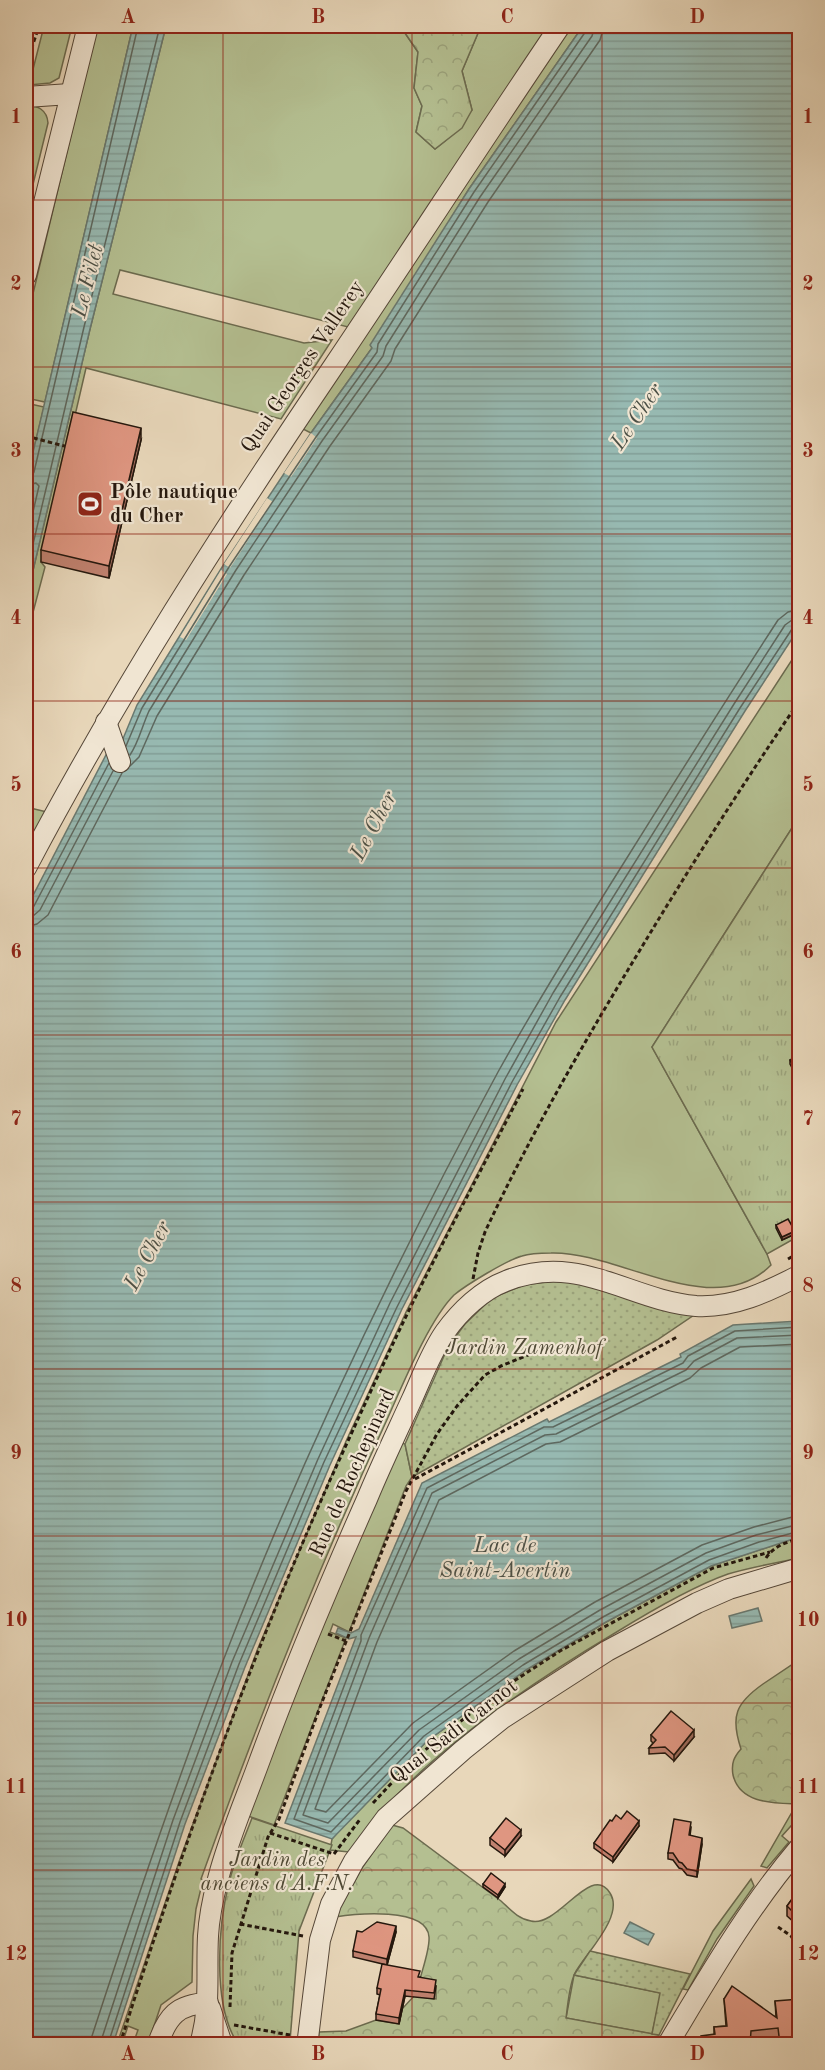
<svg xmlns="http://www.w3.org/2000/svg" width="825" height="2070" viewBox="0 0 825 2070" font-family="'Old Standard TT',serif">
  <defs>
    <pattern id="forest-crowns" width="20" height="18" patternUnits="userSpaceOnUse" patternTransform="scale(1.5)"><rect width="20" height="18" fill="#b4bf91"/><path d="M2 6a3 3 0 1 1 6 0M12 15a3 3 0 1 1 6 0" fill="none" stroke="#9ba37c"/></pattern>
    <pattern id="park-tufts" width="24" height="20" patternUnits="userSpaceOnUse" patternTransform="scale(1.5)"><rect width="24" height="20" fill="#b4bf91"/><path d="M3 7l-1-3M5 7V3M7 7l1-3M15 17l-1-3M17 17v-4M19 17l1-3" fill="none" stroke="#9ba37c"/></pattern>
    <pattern id="garden-dots" width="8" height="8" patternUnits="userSpaceOnUse" patternTransform="scale(1.5)"><rect width="8" height="8" fill="#b4bf91"/><path d="M2 2h.1M6 6h.1" fill="none" stroke="#9ba37c" stroke-width="1.8" stroke-linecap="round"/></pattern>
    <pattern id="water-rules" width="6" height="5" patternUnits="userSpaceOnUse" patternTransform="scale(1.5)"><rect width="6" height="5" fill="#97b9b1"/><path d="M0 2.5h6" fill="none" stroke="#829e97"/></pattern>
  </defs>
  <rect width="100%" height="100%" fill="#e8d7ba"/>
  <filter id="stains"><feTurbulence type="fractalNoise" baseFrequency=".00333" numOctaves="4"/><feColorMatrix values="0 0 0 0 .2 0 0 0 0 .09 0 0 0 0 .02 0 0 0 .5 -.17"/></filter>
  <radialGradient id="worn" r=".72"><stop offset=".6" stop-color="#630" stop-opacity="0"/><stop offset="1" stop-color="#630" stop-opacity=".3"/></radialGradient>
  <g fill="#b4bf91" stroke="#6c6b4f" stroke-width="1.5">
    <polygon points="44,26 72,26 59,78 50,83 29,85"/>
    <polygon points="97,26 133,26 45,402 26,398 26,323"/>
    <polygon points="166,26 407,26 405,33 418,52 414,88 422,106 416,132 435,149 445,141 472,110 462,71 481,26 549,26 348,327 120,270 113,294 304,343 332,340 281,419 86,368 41,562 45,567 26,639 26,600 90,329"/>
    <polygon points="566,26 583,26 469,189 372,348 311,433 301,428"/>
    <path d="M26,104c11,2 21,5 22,19l-22,90z"/>
    <polygon points="26,403 44,407 26,482"/>
    <path d="M799,649v168l-147,230 115,207 4,11c-57,58 -152,-14 -220,-12 -9,0 -20,0 -29,3 -15,4 -56,29 -68,39 -26,26 -53,94 -69,129 -69,149 -129,301 -184,455l2,1 -7,29 -3,27 -1,46 -31,23 -13,39h-15l5,-14 -10,-4 -6,18h-5l63,-185 78,-211 89,-209 60,-129 149,-288z"/>
    <polygon points="26,807 47,812 26,852"/>
    <path d="M402,1443l3,1 7,33 -6,9 -57,146 -16,-8 -3,8 16,6 -72,187 -26,-9c48,-126 98,-251 154,-373z"/>
    <path d="M799,1537v21c-23,5 -48,9 -71,16 -37,13 -79,38 -113,59 -79,47 -174,111 -235,180 -11,12 -21,26 -31,39l-19,-2 2,-11 6,-7 89,-91 99,-71 80,-48 105,-56z"/>
    <polygon points="799,1800 799,1817 782,1836 789,1842 767,1868 761,1866"/>
    <polygon points="751,1879 754,1886 717,1939 688,1990 683,1989 713,1931"/>
    <polygon points="574,1975 661,1993 652,2034 566,2018"/>
  </g>
  <g fill="url(#forest-crowns)" stroke="#6c6b4f" stroke-width="1.5">
    <polygon points="407,26 481,26 462,71 472,110 462,128 435,149 416,132 422,106 414,88 418,52 405,33"/>
    <path d="M799,1660v140l-2,4c-23,-1 -57,0 -64,-29 -2,-12 1,-18 8,-26 -11,-33 -5,-46 22,-65 12,-8 24,-16 36,-24z"/>
    <path d="M392,1825l11,3 98,73c9,8 17,18 30,20 27,7 60,-59 79,-28 15,23 -25,61 -35,80 -6,12 -7,31 -9,45l93,17 -8,9h-333l1,-12 27,-1 30,-11 23,4 3,-15 12,-13 22,3v-13l-17,-3c3,-13 11,-34 10,-46 -2,-31 -75,-23 -94,-20l27,-49z"/>
  </g>
  <g fill="url(#park-tufts)" stroke="#6c6b4f" stroke-width="1.5">
    <polygon points="799,817 799,1236 767,1254 652,1047"/>
    <path d="M252,1818l80,27 -33,86 -9,110 20,3h-72c-26,-38 -20,-118 -9,-161 5,-22 15,-44 23,-65z"/>
  </g>
  <g fill="url(#garden-dots)" stroke="#6c6b4f" stroke-width="1.5">
    <polygon points="554,1281 572,1281 694,1315 657,1340 412,1477 405,1444 448,1347 465,1324 492,1298 524,1285"/>
    <polygon points="590,1951 690,1974 659,2035 652,2034 660,1993 574,1975"/>
  </g>
  <g fill="url(#water-rules)" stroke="#69786f" stroke-width="1.5">
    <polygon points="133,26 166,26 90,329 26,600 26,482"/>
    <polygon points="583,26 799,26 799,628 745,711 565,1000 517,1085 402,1309 330,1465 245,1667 185,1824 113,2044 26,2044 26,909 108,751 120,746 137,705 224,564 311,433 372,348 370,345 469,189"/>
    <polygon points="799,1321 799,1537 711,1566 606,1622 526,1670 427,1741 332,1839 285,1823 356,1637 349,1639 336,1633 338,1628 351,1633 359,1629 422,1483 547,1419 549,1422 681,1357 680,1354 733,1325"/>
    <polygon points="758,1608 762,1621 732,1628 729,1616"/>
    <polygon points="630,1922 654,1934 648,1945 624,1933"/>
  </g>
  <g fill="#e8d7ba">
    <polygon points="311,433 317,438 291,477 284,473"/>
    <polygon points="267,498 273,502 230,568 224,564"/>
    <polygon points="221,570 227,574 186,640 180,637"/>
  </g>
  <g fill="none" stroke-linecap="round" stroke-linejoin="round">
    <g stroke="#5e685f" stroke-width="1.5">
      <polyline points="26,477 31,477 34,472 138,26"/>
      <polyline points="26,485 36,483 39,486 26,542"/>
      <polyline points="26,574 84,327 160,26"/>
      <polyline points="126,746 142,708 229,567 316,437 377,352 378,344 474,192 586,31 587,26"/>
      <path d="M130,755c9,-13 12,-29 19,-44l87,-141 86,-129 61,-85 3,-10 94,-149 112,-161 3,-10"/>
      <polyline points="130,766 139,757 157,716 244,575 330,446 391,361 395,349 488,202 600,40 604,26"/>
      <polyline points="26,910 34,906 109,763"/>
      <polyline points="26,918 33,916 40,910 113,771"/>
      <polyline points="26,927 37,924 48,915 122,773"/>
      <polyline points="800,1327 735,1331 688,1356 683,1363 553,1427 544,1427 427,1488 361,1635 361,1641 294,1819 331,1832 424,1736 523,1665 603,1617 709,1560 759,1542 800,1531"/>
      <polyline points="800,1335 737,1338 694,1361 686,1370 556,1434 545,1435 432,1493 369,1638 303,1815 328,1823 419,1730 519,1659 600,1610 706,1553 756,1535 800,1524"/>
      <polyline points="800,1344 740,1347 701,1368 690,1378 560,1442 546,1444 439,1500 377,1642 315,1809 326,1812 413,1723 514,1651 595,1602 702,1545 754,1527 800,1515"/>
      <path d="M91,2044l1,-8c41,-126 83,-251 131,-375 77,-200 173,-400 275,-589 40,-72 83,-141 127,-211 50,-80 101,-161 153,-241l10,-8 12,-3"/>
      <polyline points="100,2044 173,1820 232,1662 318,1459 390,1303 505,1079 553,993 734,704 785,625 792,620 800,618"/>
      <polyline points="108,2044 180,1822 239,1664 324,1462 397,1307 512,1082 560,997 740,708 792,629 800,626"/>
    </g>
    <g stroke="#554738" stroke-width="22">
      <g id="minor">
        <polyline points="26,97 70,94"/>
        <polyline points="26,275 88,26"/>
        <polyline points="106,722 120,762"/>
        <path d="M26,868c92,-175 198,-340 309,-504 76,-113 149,-226 225,-338"/>
        <polyline points="210,2008 222,2044"/>
        <polyline points="308,2038 320,1940 331,1904 354,1861 386,1818 463,1750 503,1718 607,1651 697,1603 729,1589 800,1568"/>
        <path d="M158,2044c9,-28 20,-40 50,-41"/>
        <path d="M200,2044c11,-36 6,-70 8,-108 1,-19 5,-38 10,-57 10,-39 26,-76 40,-114 33,-90 70,-178 109,-266 14,-34 30,-67 45,-100 10,-22 19,-47 33,-67 15,-21 37,-42 61,-51 73,-29 122,19 190,25 38,2 71,-14 104,-31"/>
        <path d="M668,2044c41,-68 80,-136 132,-197"/>
      </g>
    </g>
    <g stroke="#24170d" stroke-width="3" stroke-dasharray="4.5 3" stroke-linecap="butt">
      <polyline points="29,56 39,26"/>
      <polyline points="26,436 68,447"/>
      <polyline points="788,1259 800,1252"/>
      <path d="M473,1279l5,-26 7,-21c46,-99 101,-193 158,-287 50,-83 102,-164 157,-245"/>
      <polyline points="415,1479 677,1337"/>
      <path d="M766,1558c8,-12 20,-16 34,-19"/>
      <polyline points="328,1634 346,1641"/>
      <polyline points="373,1803 414,1759 497,1692 560,1651 713,1568 770,1552"/>
      <polyline points="270,1833 334,1854"/>
      <polyline points="334,1854 361,1818"/>
      <polyline points="240,1924 303,1936"/>
      <polyline points="778,1927 791,1936 800,1949"/>
      <polyline points="230,2007 232,1953 268,1837 279,1819 320,1707 406,1491 437,1434 457,1406 485,1375 501,1366 528,1355 537,1349"/>
      <polyline points="234,2025 290,2035"/>
      <path d="M120,2044c61,-192 129,-383 211,-566 28,-61 55,-121 84,-180 35,-70 72,-139 108,-209"/>
    </g>
    <use href="#minor" stroke="#f0e5d2" stroke-width="20"/>
  </g>
  <g fill="#c0816f" stroke="#24170d" stroke-width="1.5">
    <polygon points="141,440 109,578 41,562 41,550"/>
    <polygon points="800,1055 800,1082 790,1064 790,1060"/>
    <polygon points="776,1225 795,1234 782,1240 776,1228"/>
    <polygon points="651,1735 694,1737 674,1761 665,1753 649,1754 649,1748 653,1743 651,1741"/>
    <polygon points="612,1821 639,1826 613,1862 594,1848 594,1843"/>
    <polygon points="691,1828 690,1836 702,1844 697,1877 687,1875 682,1869 679,1868 673,1860 668,1859 668,1853"/>
    <polygon points="521,1836 505,1856 490,1845 490,1838"/>
    <polygon points="483,1884 505,1887 498,1898 483,1887"/>
    <polygon points="800,1888 800,1936 798,1926 787,1916 787,1906"/>
    <polygon points="362,1932 396,1932 387,1965 353,1957 353,1951"/>
    <polygon points="420,1977 436,1986 434,1999 405,1996 399,2024 376,2020 376,2014 380,1995 377,1994 377,1988"/>
    <polygon points="724,1999 776,2017 775,2001 800,2044 779,2044 778,2037 751,2040 714,2034 714,2027 726,2026"/>
  </g>
  <g fill="#9c695a" stroke="#24170d" stroke-width="1.5">
    <polygon points="141,428 141,440 109,578 109,566"/>
    <polygon points="795,1231 795,1234 782,1240 782,1237"/>
    <polygon points="694,1730 694,1737 674,1761 674,1755"/>
    <polygon points="639,1821 639,1826 613,1862 613,1857"/>
    <polygon points="521,1830 521,1836 505,1856 505,1850"/>
    <polygon points="702,1838 702,1844 697,1877 697,1871"/>
    <polygon points="505,1884 505,1887 498,1898 498,1895"/>
    <polygon points="396,1926 396,1932 387,1965 387,1959"/>
    <polygon points="405,1990 405,1996 399,2024 399,2018"/>
  </g>
  <g fill="#df9681" stroke="#24170d" stroke-width="1.5">
    <polygon points="73,412 141,428 109,566 41,550"/>
    <polygon points="800,1055 800,1079 790,1060"/>
    <polygon points="788,1219 795,1231 782,1237 776,1225"/>
    <polygon points="671,1711 694,1730 674,1755 665,1747 649,1748 656,1740 651,1735"/>
    <polygon points="627,1811 639,1821 613,1857 594,1843 610,1820 612,1821 616,1815 621,1819"/>
    <polygon points="506,1818 521,1830 505,1850 490,1838"/>
    <polygon points="674,1819 691,1822 689,1835 702,1838 697,1871 687,1869 682,1863 679,1862 673,1853 668,1853"/>
    <polygon points="491,1873 505,1884 498,1895 483,1884"/>
    <polygon points="800,1888 800,1926 799,1926 798,1917 787,1906"/>
    <polygon points="377,1922 396,1926 387,1959 353,1951 357,1931 362,1932"/>
    <polygon points="382,1964 420,1971 418,1977 436,1980 434,1993 405,1990 399,2018 376,2014 381,1989 377,1988"/>
    <polygon points="732,1986 777,2018 775,2001 800,1999 800,2044 780,2044 778,2028 751,2031 750,2044 702,2044 701,2036 715,2034 714,2027 727,2026 724,1999"/>
  </g>
  <path fill="none" stroke="#8f2418" stroke-width="1.5" stroke-opacity="0.55" d="M223,26v2018M412,26v2018M602,26v2018M26,200h774M26,367h774M26,534h774M26,701h774M26,868h774M26,1035h774M26,1202h774M26,1369h774M26,1536h774M26,1703h774M26,1870h774"/>
  <defs>
    <g id="stadium-square" transform="scale(1.35)"><rect x="-9" y="-9" width="18" height="18" rx="4" fill="#8f2418" stroke="#f0e5d2"/><path d="M0-5a6.5 5 0 1 0 0 10a6.5 5 0 1 0 0-10ZM-3.5-1.8h7v3.6h-7Z" fill="#fff"/></g>
  </defs>
  <g fill-rule="evenodd">
    <use href="#stadium-square" x="90" y="504"/>
  </g>
  <g text-anchor="middle" dominant-baseline="central" stroke-width="4.5" stroke-linejoin="round" paint-order="stroke">
    <g font-size="21" fill="#24170d" stroke="#f0e5d2">
      <text transform="translate(303 367) rotate(-56)">Quai Georges Vallerey</text>
      <text transform="translate(353 1473) rotate(-66)">Rue de Rochepinard</text>
      <text transform="translate(454 1732) rotate(-38)">Quai Sadi Carnot</text>
    </g>
    <g font-size="21" font-weight="bold" fill="#24170d" stroke="#f0e5d2" text-anchor="start">
      <text x="110" y="492">Pôle nautique<tspan x="110" dy="24">du Cher</tspan></text>
    </g>
    <g font-size="21" font-style="italic" fill="#4f4935" stroke="#f0e5d2">
      <text x="524" y="1348">Jardin Zamenhof</text>
      <text x="277" y="1860">Jardin des<tspan x="277" dy="24">anciens d'A.F.N.</tspan></text>
    </g>
    <g font-size="22" font-style="italic" fill="#4c5046" stroke="#f0e5d2">
      <text transform="translate(88 281) rotate(-76)">Le Filet</text>
      <text transform="translate(637 417) rotate(-56)">Le Cher</text>
      <text transform="translate(374 826) rotate(-62)">Le Cher</text>
      <text transform="translate(148 1256) rotate(-62)">Le Cher</text>
      <text x="505" y="1546">Lac de<tspan x="505" dy="25">Saint-Avertin</tspan></text>
    </g>
  </g>
  <rect width="825" height="2070" fill="none" stroke="#e8d7ba" stroke-width="66"/>
  <rect x="33" y="33" width="759" height="2004" fill="none" stroke="#8f2418" stroke-width="2"/>
  <g font-size="20" text-anchor="middle" font-weight="bold" fill="#8f2418">
    <text x="128" y="23">A</text>
    <text x="318" y="23">B</text>
    <text x="507" y="23">C</text>
    <text x="697" y="23">D</text>
    <text x="16" y="123">1</text>
    <text x="808" y="123">1</text>
    <text x="16" y="290">2</text>
    <text x="808" y="290">2</text>
    <text x="16" y="457">3</text>
    <text x="808" y="457">3</text>
    <text x="16" y="624">4</text>
    <text x="808" y="624">4</text>
    <text x="16" y="791">5</text>
    <text x="808" y="791">5</text>
    <text x="16" y="958">6</text>
    <text x="808" y="958">6</text>
    <text x="16" y="1125">7</text>
    <text x="808" y="1125">7</text>
    <text x="16" y="1292">8</text>
    <text x="808" y="1292">8</text>
    <text x="16" y="1459">9</text>
    <text x="808" y="1459">9</text>
    <text x="16" y="1626">10</text>
    <text x="808" y="1626">10</text>
    <text x="16" y="1793">11</text>
    <text x="808" y="1793">11</text>
    <text x="16" y="1960">12</text>
    <text x="808" y="1960">12</text>
    <text x="128" y="2060">A</text>
    <text x="318" y="2060">B</text>
    <text x="507" y="2060">C</text>
    <text x="697" y="2060">D</text>
  </g>
  <rect width="100%" height="100%" filter="url(#stains)"/>
  <rect width="100%" height="100%" fill="url(#worn)"/>
</svg>
